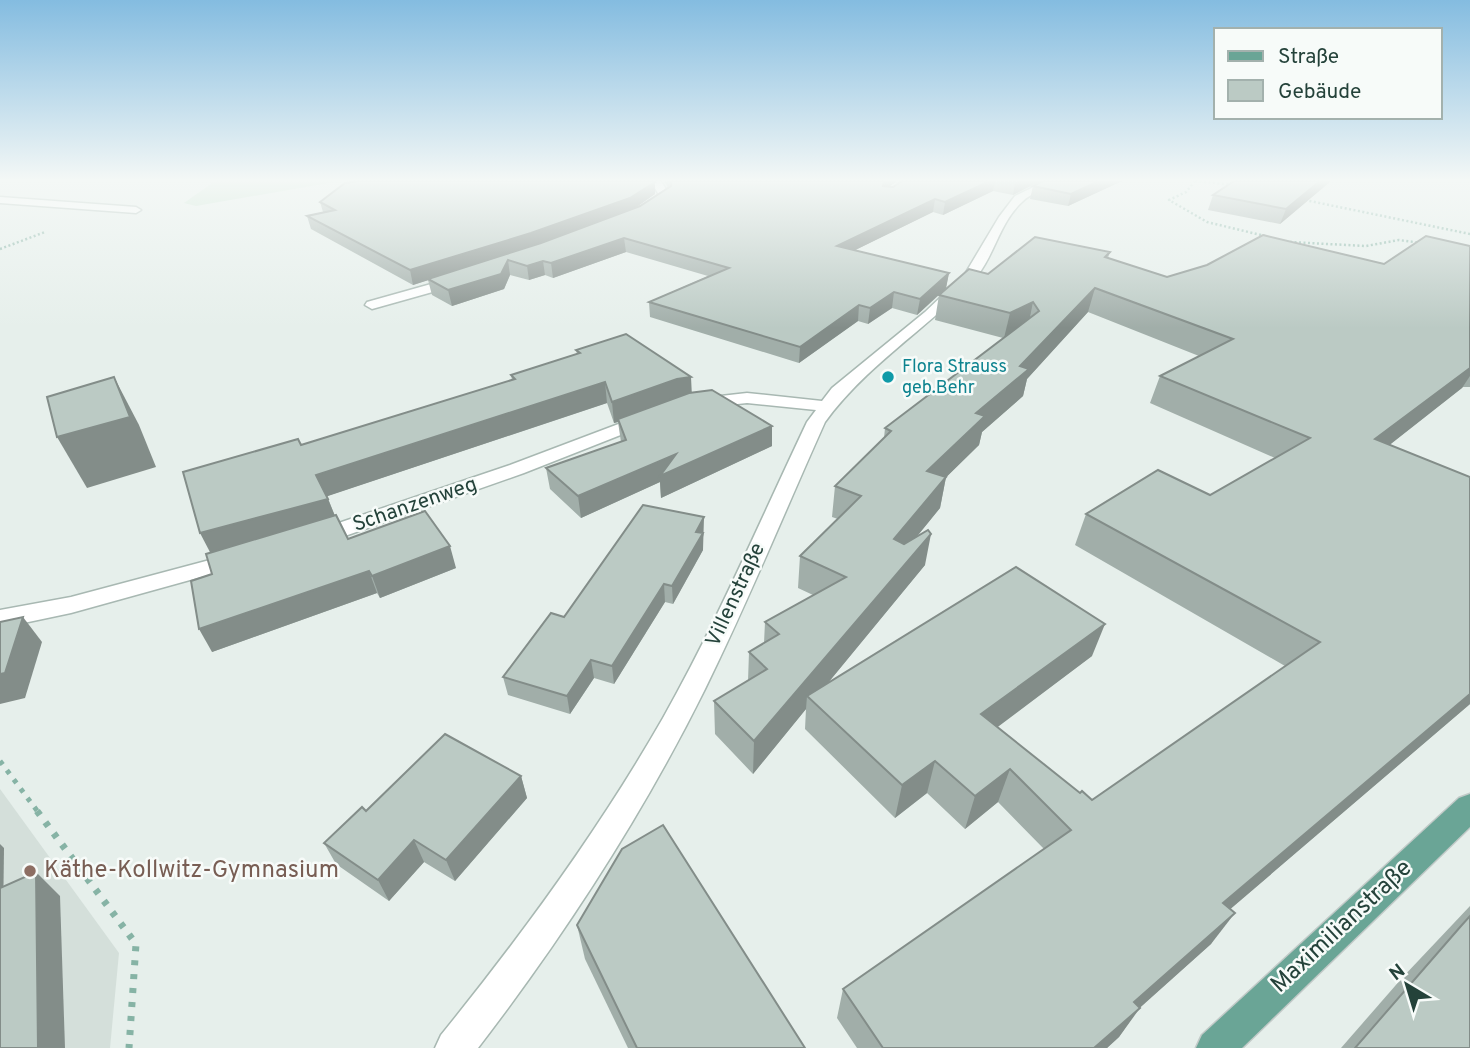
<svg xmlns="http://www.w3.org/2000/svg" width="1470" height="1048" viewBox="0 0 1470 1048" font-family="Overpass,sans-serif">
  <rect width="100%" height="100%" fill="#e6efeb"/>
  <polygon fill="#d4dfda" points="0,789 119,953 110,1048 0,1048"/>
  <polygon fill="#bfe0c8" points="215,181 340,181 196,206 184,203"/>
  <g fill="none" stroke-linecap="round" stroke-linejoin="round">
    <g stroke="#a8b8b2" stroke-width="3">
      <g id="minor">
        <polygon points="651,181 661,181 670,196 647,212 642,209 643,207 659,195"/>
        <path d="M1046,181h13c-11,9 -28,11 -37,21 -24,22 -28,58 -51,81 -47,47 -107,85 -146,139 -40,89 -77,180 -120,267 -63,127 -141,247 -227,359h-43l6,-13c81,-100 158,-205 222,-317 54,-96 97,-197 144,-296l9,-12 -69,-7 -47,5 -6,-1 -3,-4 3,-4 53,-6 75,8 10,-13 93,-76 40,-38 34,-57 16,-21z"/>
        <polygon points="0,197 136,207 141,210 136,213 0,203"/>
        <polygon points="456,277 463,281 461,284 372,309 365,305 367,302"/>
        <polygon points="645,414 651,415 654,419 651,423 524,473 325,543 309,543 306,538 309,533 510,465"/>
        <polygon points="236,553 244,555 247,560 244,565 71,613 0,628 0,610 71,597"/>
      </g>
    </g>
    <g stroke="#c2cac8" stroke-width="3">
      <polygon id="major" points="1470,794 1470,827 1242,1048 1196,1048 1202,1035 1459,798"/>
    </g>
    <g stroke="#86b3a5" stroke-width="2.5" stroke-dasharray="2 2.5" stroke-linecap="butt">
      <polyline points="1195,181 1186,192 1169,200 1207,222 1265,236"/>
      <polyline points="1195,181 1235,185"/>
      <polyline points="1305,200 1470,234"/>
      <polyline points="1290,242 1366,246 1399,240 1421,243"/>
      <polyline points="0,249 45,232"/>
    </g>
    <polyline stroke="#86b3a5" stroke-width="5" stroke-dasharray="4.5 7" stroke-linecap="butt" points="0,761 38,812"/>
    <polyline stroke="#86b3a5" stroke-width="7" stroke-dasharray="5 9" stroke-linecap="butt" points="37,811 136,944 129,1048"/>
    <use href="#minor" fill="#fff" fill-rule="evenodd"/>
    <use href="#major" fill="#6aa596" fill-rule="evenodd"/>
  </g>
  <g fill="#a1aea9" fill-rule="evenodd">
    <path d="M664,181h233l-9,6h5l9,-6h138l-27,14 -20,-4 -50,24 -10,-3 -78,38 94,23 -3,15 42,-14 122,-22 -2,6 59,19 217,-13 86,-18v141h-7l-74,58 81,32v227l-240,205 -19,35 -72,64 -20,29 -12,11h-250l-20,-30 6,-29 201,-140 -46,-47 -33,27 -38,-36 -32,25 -90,-89 1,-20 -53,65 -38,-40 -1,-33 34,-20 1,-29 15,-9 1,-21 48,-27 -15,-7 2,-32 38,-37 -6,-2 3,-31 49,-48 1,-10 118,-90 -68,-18 4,-25 -22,20 -25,-7 -24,16 -10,-3 -59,42 -149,-46 -1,-15 59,-26 -82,-24 -73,26 -8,-3 -16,5 -19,-5 -6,14 -52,17 -20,-11 -4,-15 -15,5 -102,-56 -4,-13 16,-4 -3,-10 335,-8 -22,15 7,-3 28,-18zM1088,312l111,44 -39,20 -10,27 125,55 -65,37 -124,19 -11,31 210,121 -193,134 -12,-7 -83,-66 95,-71 -264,27 97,-118 -8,-29 23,-28 6,-31 33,-32 3,-13 41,-36 4,-17z"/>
    <polygon points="1122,181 1068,206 1030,199 1033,186"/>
    <polygon points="1331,181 1280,224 1208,210 1213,195"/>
    <polygon points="576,350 692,392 772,446 661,498 660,482 581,518 550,489 546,468 621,442 618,422 614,423 607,403 327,496 335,516 348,539 456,568 380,598 377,593 212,652 212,574 210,553 301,445 512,380 511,375 577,354"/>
    <polygon points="704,534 703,537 703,550 673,604 665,602 614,684 594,678 570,714 508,695 503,677 564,617"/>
    <polygon points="521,776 527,798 455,881 424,862 389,901 336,864 324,843 366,811"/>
    <polygon points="1470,906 1470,1048 1341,1048 1402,978"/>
    <polygon points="577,925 805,1048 628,1048 585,959"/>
  </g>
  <g fill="#838d89">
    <polygon points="884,181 897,181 883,191"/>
    <polygon points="990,181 995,181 993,191 943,215 945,202"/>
    <polygon points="1018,181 1040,181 1013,195 1015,183"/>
    <polygon points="1099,181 1122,181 1068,206 1071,194"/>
    <polygon points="1320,181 1331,181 1280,224 1286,209"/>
    <polygon points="655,182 655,194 631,211 533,247 413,285 410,270"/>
    <polygon points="935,199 933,212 835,260 837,246"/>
    <polygon points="624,238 626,252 553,278 551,263"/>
    <polygon points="508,260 510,275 504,289 452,306 448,290"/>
    <polygon points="543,261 545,275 529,280 527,266"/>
    <polygon points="949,273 946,288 917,315 920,299"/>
    <polygon points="1095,288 1088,312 1027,379 1023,396 982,432 979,445 922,501 927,471 976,413"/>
    <polygon points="894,292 892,308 868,324 870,308"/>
    <polygon points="1033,302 1028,327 1004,338 1010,313"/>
    <polygon points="859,305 858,321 799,363 800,347"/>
    <polygon points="1470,368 1470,376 1462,388 1359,469 1375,439"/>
    <polygon points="114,377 139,425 156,467 87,488 57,437"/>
    <polygon points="691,377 692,397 618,419 618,422 614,423 612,402 677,379"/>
    <polygon points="605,382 607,403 325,497 316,475"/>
    <polygon points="772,426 772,446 661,498 660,482 581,518 578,496 676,454"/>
    <polygon points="946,477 940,508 889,571 894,539"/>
    <polygon points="328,499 337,521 212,556 200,533"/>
    <polygon points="704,517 703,550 673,604 672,586 696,532"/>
    <polygon points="931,534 925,565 813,701 807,696 806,709 753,774 754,741"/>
    <polygon points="450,546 456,568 380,598 372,576"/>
    <polygon points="369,571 377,593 212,652 199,629"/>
    <polygon points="664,584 665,602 614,684 612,666"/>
    <polygon points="23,617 42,642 25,698 0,704 0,674"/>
    <polygon points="1105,624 1092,656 971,747 981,714"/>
    <polygon points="591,660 594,678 570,714 567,696"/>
    <polygon points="1470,694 1470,704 1200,935 1223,903"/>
    <polygon points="935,761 927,793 895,818 902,785"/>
    <polygon points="1010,769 998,802 965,829 975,796"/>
    <polygon points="521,776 527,798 455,881 446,860"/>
    <polygon points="414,840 424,862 389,901 378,880"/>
    <polygon points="0,844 4,848 3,923 0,920"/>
    <polygon points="36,872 60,896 65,1048 38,1048"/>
    <polygon points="1235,913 1211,944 1114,1031 1134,1002"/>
    <polygon points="1140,1008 1119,1037 1107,1048 1094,1048"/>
  </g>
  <g fill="#bbcac4" stroke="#838d89" stroke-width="2">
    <polygon points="358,181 654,181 655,182 630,198 531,233 410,270 307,216 335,210 320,202 345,183"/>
    <polygon points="671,181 884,181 883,186 893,187 902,181 990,181 945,202 935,199 837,246 949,273 920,299 894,292 870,308 859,305 800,347 649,302 729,268 624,238 551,263 543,261 527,266 508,260 501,274 448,290 428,279 541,243 640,206 671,186"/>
    <polygon points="1043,181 1099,181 1071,194 1033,186"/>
    <polygon points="1234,181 1320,181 1286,209 1213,195"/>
    <polygon points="1263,235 1384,264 1426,236 1470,246 1470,368 1375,439 1470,477 1470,694 1223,903 1235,913 1134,1002 1140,1008 1094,1048 883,1048 843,989 1071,830 1010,769 975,796 935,761 902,785 807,696 1016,567 1105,624 981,714 1080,793 1082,791 1092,800 1320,642 1086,514 1158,470 1210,495 1310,438 1160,376 1233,339 1095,288 1020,366 1029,369 976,413 985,416 927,471 946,477 894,539 904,544 928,530 931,534 754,741 714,701 767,669 749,652 779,634 765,622 846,577 800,556 861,496 835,486 891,431 885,428 1039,311 1033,302 1010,313 939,295 969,269 988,274 1035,237 1110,252 1105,257 1167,277 1207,265"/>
    <polygon points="626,334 691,377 677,379 612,402 605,382 316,475 328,499 200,533 183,472 298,439 301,445 515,379 511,375 580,353 576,350"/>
    <polygon points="114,377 130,417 57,437 47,397"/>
    <polygon points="712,390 772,426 660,476 676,454 578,496 546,468 626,440 618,419 689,393"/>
    <polygon points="643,505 704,517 696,532 703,533 672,586 664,584 612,666 591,660 567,696 503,677 551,613 564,617"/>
    <polygon points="425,511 450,546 372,576 369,571 199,629 191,581 212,574 206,554 336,515 348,539"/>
    <polygon points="23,617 5,673 0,674 0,622"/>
    <polygon points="445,734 521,776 446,860 414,840 378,880 324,843 362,807 366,811"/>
    <polygon points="663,825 805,1048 637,1048 577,925 622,849"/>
    <polygon points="36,872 38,1048 0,1048 0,888"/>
    <polygon points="1470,916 1470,1048 1355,1048 1461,926"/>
  </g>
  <linearGradient id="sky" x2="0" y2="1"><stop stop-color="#84bce0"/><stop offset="0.55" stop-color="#f4f8f6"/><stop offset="1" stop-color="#f4f8f6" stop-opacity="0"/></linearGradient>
  <rect width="1470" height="328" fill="url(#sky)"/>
  <circle fill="#0f9aa8" stroke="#f7fbf9" stroke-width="2.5" cx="888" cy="377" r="7"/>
  <circle fill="#8d6e63" stroke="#f7fbf9" stroke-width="2.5" cx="30" cy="871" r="7"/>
  <g text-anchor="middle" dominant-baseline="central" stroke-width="5" stroke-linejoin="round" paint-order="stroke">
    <g font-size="18" fill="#0d838f" stroke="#f7fbf9" text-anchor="start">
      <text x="902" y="367">Flora Strauss<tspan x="902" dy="21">geb.Behr</tspan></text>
    </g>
    <g font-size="21" fill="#24423a" stroke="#f7fbf9">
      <text transform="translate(415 505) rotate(-19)">Schanzenweg</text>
      <text transform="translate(736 595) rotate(-65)">Villenstraße</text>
    </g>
    <g font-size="24" fill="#785e54" stroke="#f7fbf9" text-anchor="start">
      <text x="44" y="871">Käthe-Kollwitz-Gymnasium</text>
    </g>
    <g font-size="24" fill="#24423a" stroke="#f7fbf9">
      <text transform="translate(1342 927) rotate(-43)">Maximilianstraße</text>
    </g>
  </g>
  <rect x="1214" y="28" width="228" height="91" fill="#f7fbf9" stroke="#a3b1ad" stroke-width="2"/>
  <rect x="1228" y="51" width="35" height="10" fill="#6aa596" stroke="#a3b1ad" stroke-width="2"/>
  <text x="1278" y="63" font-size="21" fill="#24423a">Straße</text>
  <rect x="1228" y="80" width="35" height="21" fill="#bbcac4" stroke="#a3b1ad" stroke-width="2"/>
  <text x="1278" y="98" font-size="21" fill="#24423a">Gebäude</text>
  <g transform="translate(1407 985) rotate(322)" stroke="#f7fbf9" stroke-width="5" paint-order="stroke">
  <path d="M0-5L12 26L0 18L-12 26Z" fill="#24423a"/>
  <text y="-10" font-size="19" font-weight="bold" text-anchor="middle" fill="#24423a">N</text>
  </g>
</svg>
